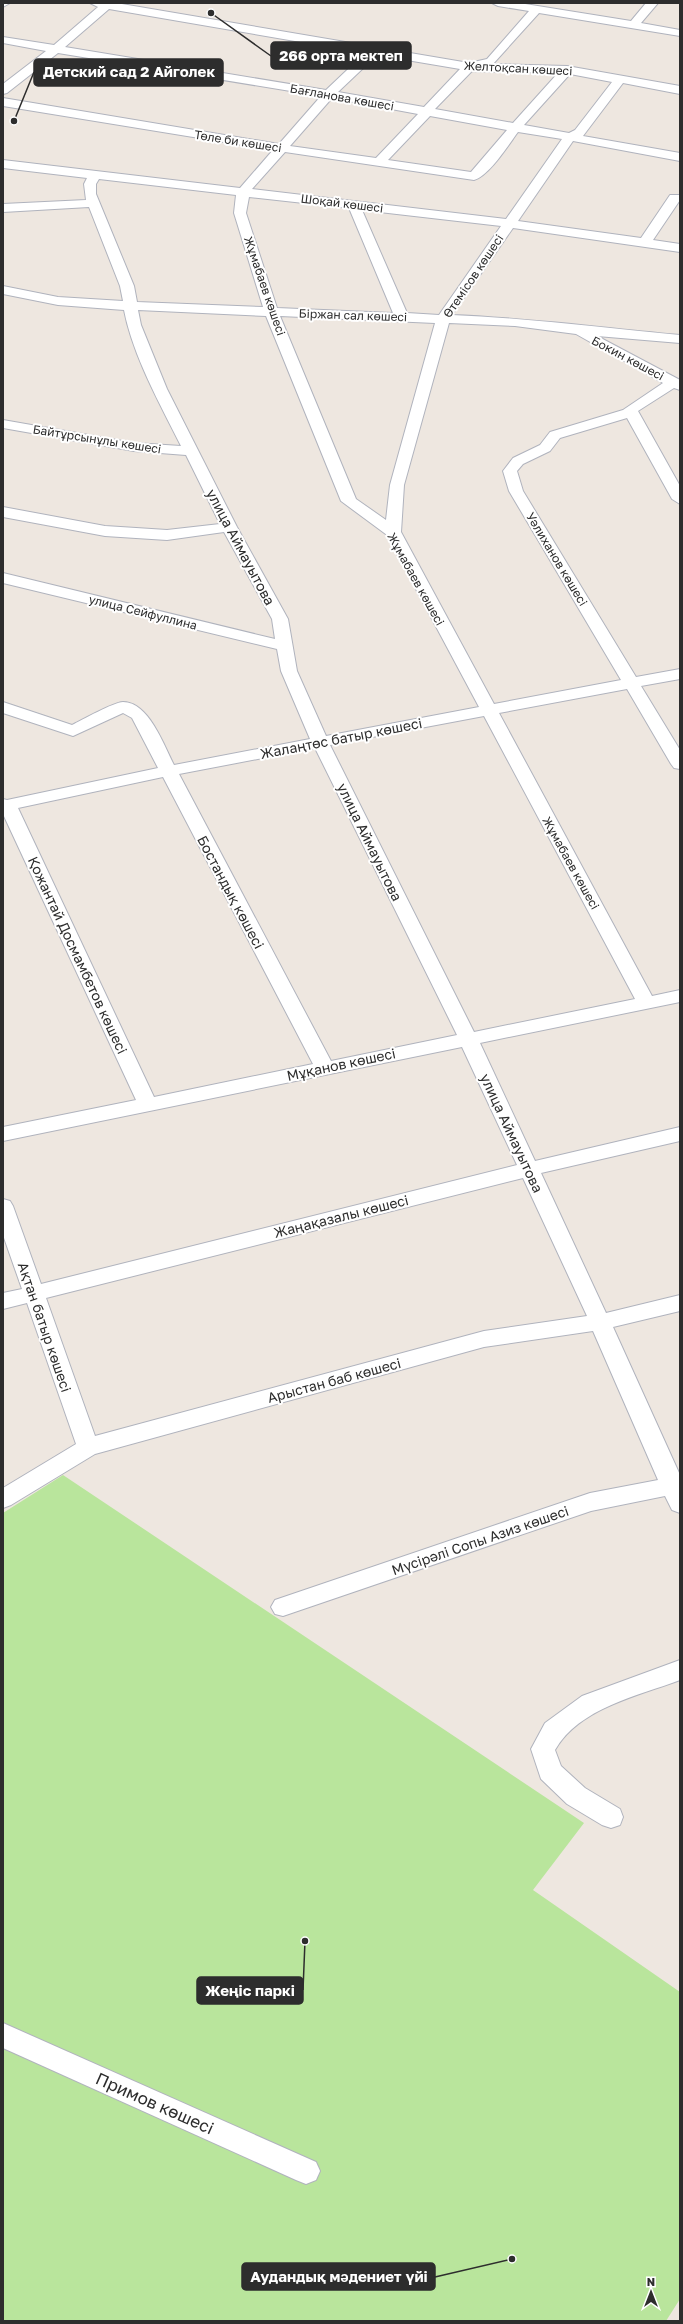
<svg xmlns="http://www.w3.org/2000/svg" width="683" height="2324" viewBox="0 0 683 2324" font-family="'Golos Text',sans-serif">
  <rect width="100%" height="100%" fill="#eee7e0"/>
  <polygon fill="#b9e59c" points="63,1475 584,1823 533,1890 680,1992 680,2299 666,2321 3,2321 3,1513"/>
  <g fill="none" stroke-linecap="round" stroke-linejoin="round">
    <g stroke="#b0b3bd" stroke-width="2">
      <g id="minor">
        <polygon points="3,3 10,3 3,7"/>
        <path d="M90,3h26l353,60 18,-4 42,-48 -31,-5 -6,-3h27l112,18 15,-18h12l-17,20 39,7v6l-141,-23 -46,51 74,2 113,20v8l-57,-11 -40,53 97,17v8l-107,-20 -55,80 123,17 29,-43h10v5l-27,40 27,4v8l-167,-24 -61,87c77,3 152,13 228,20v8l-83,-7 83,44v10l-6,-2 -36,23 42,75v18l-8,-5 -45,-81 -67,20 -10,13 -27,13 -6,7 6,20 113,186 44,-8v10l-39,7 39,64v19l-6,-1 -3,-4 -44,-75 -128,24 153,283 28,-6v12l-200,41 55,118 145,-34v14l-139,32 65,140 74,-18v16l-67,16 67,148v38l-8,-3 -7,-14 -74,15 -308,105 -8,-2 -4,-7 4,-7 315,-107 68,-13 -65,-149 -109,16 -389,107 -84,51 -8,3v-20l73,-44 -49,-141 -24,6v-16l19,-4 -19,-54v-36l7,2 3,5 28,78 476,-119 -55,-118 -459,94v-14l133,-27 -133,-286v-15l4,1 151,-32 -26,-50 -9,-5 -50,23 -70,-23v-11l69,23c10,-5 42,-23 51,-23 26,0 41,44 51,63l136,-26 -29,-68 -4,-22 -274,-66v-10l272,66 -3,-20 -48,-87 -57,8 -62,-4 -102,-19v-10l102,19 62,4 53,-6 -34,-69 -52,-4 -131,-23v-8l131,23 47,3c-21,-42 -48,-90 -57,-136l-66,-5 -55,-11v-8l55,11 65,4 -3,-15 -31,-79 -86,5v-8l83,-4 -2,-16 3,-6 -84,-10v-8l237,28 33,-38 -270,-44v-8l276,46 42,-48 -263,-43 -51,40 -4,1v-10l43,-33 -43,-8v-6l51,8 44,-38zM109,9l256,44 -39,37 -261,-43zM377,55l83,14 -36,38 -86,-15zM472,71l86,2 -45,50 -78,-14zM570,74l42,8 -37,48 -6,3 -45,-8zM332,98l86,16 -42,44 -86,-12zM430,116l77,14 -36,42 -83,-12zM518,132l44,7 -56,80 -254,-30 33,-37 189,28c15,-4 35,-36 44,-48zM99,179l137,16 -2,18 29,94 -126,-5 -3,-16 -38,-92v-10zM249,197l100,11 44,105 -116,-5 -31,-95zM362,210l139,16 -62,89 -32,-2zM138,310l128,6 75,185 46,34 92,172 -153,29 -29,-65 -9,-52 -51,-92 -70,-138 -26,-64zM280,316l155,7 -45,162 -4,35 -30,-21zM449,323l66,3 61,8 87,49 -40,27 -73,22 -10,13 -27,13 -10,13 6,20 112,189 -127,24 -93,-172 3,-47zM484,716l151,283 -161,33 -144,-287zM315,748l142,287 -126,26 -152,-287zM163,777l150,287 -159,33 -136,-289zM523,1178l64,138 -103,15 -389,105 -49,-138z"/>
        <path d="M680,1660v20c-42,16 -101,28 -125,70l6,16 24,22 35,21 3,8 -3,8 -9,3 -9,-3 -35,-21 -26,-25 -10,-30 14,-26 37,-27z"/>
        <polygon points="3,2023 316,2162 320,2171 316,2180 306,2184 296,2180 3,2048"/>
      </g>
    </g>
    <use href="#minor" fill="#fff" fill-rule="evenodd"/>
  </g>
  <g text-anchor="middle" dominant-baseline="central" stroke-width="4" stroke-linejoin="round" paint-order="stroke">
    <g font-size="12" fill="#2d2d2d" stroke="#fff">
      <text transform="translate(518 68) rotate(3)">Желтоқсан көшесі</text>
      <text transform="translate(342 97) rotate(10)">Бағланова көшесі</text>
      <text transform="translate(238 141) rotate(9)">Төле би көшесі</text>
      <text transform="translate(342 203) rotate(7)">Шоқай көшесі</text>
      <text transform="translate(473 276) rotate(-56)">Өтемісов көшесі</text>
      <text transform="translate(265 286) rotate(71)">Жұмабаев көшесі</text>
      <text transform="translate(353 315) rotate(2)">Біржан сал көшесі</text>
      <text transform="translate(628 358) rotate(28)">Бокин көшесі</text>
      <text transform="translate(97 439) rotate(9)">Байтұрсынұлы көшесі</text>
      <text transform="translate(557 559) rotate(59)">Уәлиханов көшесі</text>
      <text transform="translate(416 579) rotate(61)">Жұмабаев көшесі</text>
      <text transform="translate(143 612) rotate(14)">улица Сейфуллина</text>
      <text transform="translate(571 863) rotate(61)">Жұмабаев көшесі</text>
    </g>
    <g font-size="14" fill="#2d2d2d" stroke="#fff">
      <text transform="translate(241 547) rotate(62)">улица Аймауытова</text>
      <text transform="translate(341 738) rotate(-11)">Жалаңтөс батыр көшесі</text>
      <text transform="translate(370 842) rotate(64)">улица Аймауытова</text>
      <text transform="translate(231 892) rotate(62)">Бостандық көшесі</text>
      <text transform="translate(78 955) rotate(65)">Қожантай Досмамбетов көшесі</text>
      <text transform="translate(341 1064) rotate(-12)">Мұқанов көшесі</text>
      <text transform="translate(512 1133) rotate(65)">улица Аймауытова</text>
      <text transform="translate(341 1216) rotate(-14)">Жаңақазалы көшесі</text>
      <text transform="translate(45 1327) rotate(71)">Ақтан батыр көшесі</text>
      <text transform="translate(334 1380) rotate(-15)">Арыстан баб көшесі</text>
      <text transform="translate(480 1540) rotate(-19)">Мүсірәлі Сопы Азиз көшесі</text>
    </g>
    <g font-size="17" fill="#2d2d2d" stroke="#fff">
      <text transform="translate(155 2103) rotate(24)">Примов көшесі</text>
    </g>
  </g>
  <path fill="none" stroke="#2d2d2d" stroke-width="1.5" d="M211 13L271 56M14 121L34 72M305 1941L303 1990M512 2259L435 2277"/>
  <g fill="#2d2d2d" stroke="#fff" stroke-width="1.5">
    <circle cx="211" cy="13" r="4"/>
    <circle cx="14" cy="121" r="4"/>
    <circle cx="305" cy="1941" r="4"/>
    <circle cx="512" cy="2259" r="4"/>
  </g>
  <g fill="#2d2d2d" stroke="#2d2d2d" stroke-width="1.5">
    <rect x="271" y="42" width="140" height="27" rx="4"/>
    <rect x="34" y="59" width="189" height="27" rx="4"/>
    <rect x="197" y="1977" width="106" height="27" rx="4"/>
    <rect x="242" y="2263" width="193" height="27" rx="4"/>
  </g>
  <g font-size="15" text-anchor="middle" font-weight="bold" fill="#fff">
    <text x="341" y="61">266 орта мектеп</text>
    <text x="129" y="77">Детский сад 2 Айголек</text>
    <text x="250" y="1996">Жеңіс паркі</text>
    <text x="339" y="2282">Аудандық мəдениет үйі</text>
  </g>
  <rect width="683" height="2324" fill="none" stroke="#2d2d2d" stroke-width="8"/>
  <g transform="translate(651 2292)" stroke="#ffffff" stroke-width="3" paint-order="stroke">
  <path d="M0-3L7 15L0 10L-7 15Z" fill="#2d2d2d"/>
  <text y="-6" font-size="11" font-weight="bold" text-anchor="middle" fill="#2d2d2d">N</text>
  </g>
</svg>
